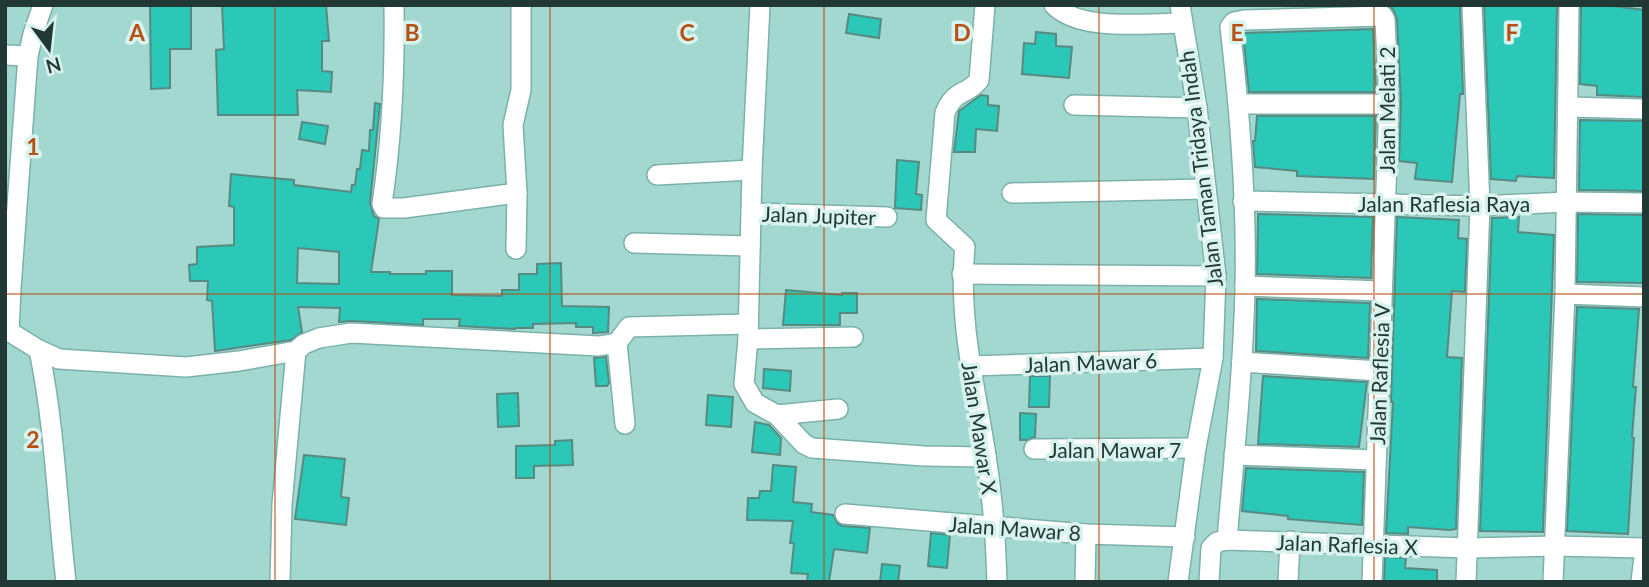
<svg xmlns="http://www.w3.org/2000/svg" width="1649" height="587" viewBox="0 0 1649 587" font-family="Lato,sans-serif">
  <rect width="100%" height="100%" fill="#a2d8cf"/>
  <g fill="#2bc7b7" stroke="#578a83" stroke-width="2" fill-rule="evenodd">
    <polygon points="150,5 191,5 191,49 170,49 170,88 151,89"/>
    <polygon points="222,5 326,5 329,41 322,41 322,71 332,72 331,92 297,90 298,115 218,115 216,50 224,49"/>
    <polygon points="1389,5 1460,5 1463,94 1460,94 1452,182 1415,179 1417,163 1399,161 1401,103 1397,19 1394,11"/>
    <polygon points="1484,5 1557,5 1554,178 1517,176 1516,181 1491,179"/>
    <polygon points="1581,5 1606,5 1644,10 1644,97 1597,95 1597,86 1580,84"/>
    <polygon points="849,14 881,19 879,38 846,33"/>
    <polygon points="1373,29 1376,92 1249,92 1243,33"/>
    <polygon points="1036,32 1056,34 1056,46 1072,47 1069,78 1022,74 1024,43 1035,44"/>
    <polygon points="981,95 988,96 988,105 999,106 997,131 976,129 975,152 954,152 959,111"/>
    <path d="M375,103l5,1 -10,99 4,13 5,3 -8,53h19v2h36v-3h26v24l50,1v-6h17v-16h18v-10l24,-1 1,43 47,1 -1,25 -15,1v-6h-17v-4l-43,1v4h-18v1l-56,-3 1,-7h-37v6l-71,-4 -13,1 1,-14 -42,-1 4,25 -11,8 -76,11 -3,-50 -5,-1 1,-19h-18l-1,-16 8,-1v-17l37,-2v-38l-5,-1 2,-32 63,6v5l57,7 1,-7h3l2,-16h3l2,-19 7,1 1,-21h3zM298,248l41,4v32l-42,-1z"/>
    <polygon points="1257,116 1376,116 1374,179 1297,176 1297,171 1255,167 1253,141 1255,141"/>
    <polygon points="1580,120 1644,121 1644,191 1579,190"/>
    <polygon points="302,122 328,126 325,144 299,139"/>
    <polygon points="897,160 919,162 916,194 922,195 921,210 895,208"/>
    <polygon points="1258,214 1373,217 1371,278 1257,274"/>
    <polygon points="1578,214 1644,215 1644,283 1577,282"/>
    <polygon points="1397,217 1459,220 1458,238 1467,239 1465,292 1452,291 1447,357 1462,358 1456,529 1450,530 1408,527 1408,534 1386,533 1393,402 1391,402"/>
    <polygon points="1517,217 1519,217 1518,232 1554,235 1543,532 1480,531 1492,218"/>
    <polygon points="786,290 842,295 842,293 857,293 857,313 840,313 840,325 783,325"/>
    <polygon points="1257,299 1370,303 1368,358 1256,351"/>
    <polygon points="1577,307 1639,309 1633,387 1636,387 1632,437 1634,438 1628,534 1567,531"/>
    <polygon points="606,357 609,383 607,386 596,386 594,358"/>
    <polygon points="764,369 791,371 790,391 763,388"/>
    <polygon points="1030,376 1050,376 1049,407 1029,407"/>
    <polygon points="1263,376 1367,382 1359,447 1258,444"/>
    <polygon points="518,393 519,426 498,427 497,394"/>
    <polygon points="708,395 733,397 731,427 706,425"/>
    <polygon points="1020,413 1036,414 1035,437 1026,440 1020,440"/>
    <polygon points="755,422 769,425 781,438 780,455 752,452"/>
    <polygon points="572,440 573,465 534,466 534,478 516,478 516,446 555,445 555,441"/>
    <polygon points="304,455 345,459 341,497 349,498 346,525 295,519"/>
    <polygon points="773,465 796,467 793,502 812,504 811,512 833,515 838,524 843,526 870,528 867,553 834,549 829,582 807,581 808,574 791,573 794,543 790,543 793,521 747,520 748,498 759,498 760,491 771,491"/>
    <polygon points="1246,468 1364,472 1362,525 1288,519 1288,516 1242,511"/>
    <polygon points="931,533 950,535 947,568 928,566"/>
    <polygon points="1385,557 1406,558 1405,568 1437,570 1437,582 1384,582"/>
    <polygon points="882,564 900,566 898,582 880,582"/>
  </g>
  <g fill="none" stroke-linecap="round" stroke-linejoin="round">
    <g stroke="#7cb1a9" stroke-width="22">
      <g id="minor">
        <path d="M394,5c1,67 -2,133 -12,199l2,4h20l113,-15"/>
        <polyline points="760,5 752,170 748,339 744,384 755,403 777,415 804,444 812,448 924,456 986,457"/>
        <path d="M985,5l-6,75c-12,16 -24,8 -34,33l-9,107 29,27c-7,68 9,135 20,202 7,44 11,88 12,133"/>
        <path d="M1054,5c26,27 92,18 128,18"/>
        <polyline points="5,55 28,56"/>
        <polyline points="1239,104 1389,104"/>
        <polyline points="1074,105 1197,108"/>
        <polyline points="1569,107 1644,109"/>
        <polyline points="657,175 752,170"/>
        <polyline points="1012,193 1206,189"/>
        <polyline points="1243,201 1480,206 1566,202 1644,203"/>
        <polyline points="751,213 887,217"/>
        <polyline points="634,243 750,246"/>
        <polyline points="516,249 517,193 513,125 521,90 521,5"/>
        <polyline points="962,274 1216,276"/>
        <polyline points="1245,286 1382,291"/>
        <polyline points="1565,294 1644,297"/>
        <polyline points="5,329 39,350 59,359 186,367 239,361 296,351 304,344 319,338 351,333 599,346 617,343 629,327 748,324"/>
        <polyline points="9,331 11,288 28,56 33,34 43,5"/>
        <polyline points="748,339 853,337"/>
        <polyline points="617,343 625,424"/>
        <path d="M39,350c16,77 18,154 27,232"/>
        <polyline points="1242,362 1379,371"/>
        <polyline points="970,366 1213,358"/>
        <polyline points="777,415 838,409"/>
        <polyline points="1034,449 1196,448"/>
        <polyline points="1234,455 1376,460"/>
        <polyline points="845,514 1086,534 1185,537"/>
        <path d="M1227,540c7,-84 16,-167 18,-251 2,-88 -5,-176 -15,-262l4,-5 10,-2 139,-4 2,4 4,84 -17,478"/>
        <polyline points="280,582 282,504 296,351"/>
        <polyline points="1085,582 1086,534"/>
        <polyline points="1178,582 1196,448 1213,358 1216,276 1197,108 1180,5"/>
        <polyline points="1209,582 1211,548 1217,542 1227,540 1468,548 1554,546 1644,548"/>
        <polyline points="1288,582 1290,541"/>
        <polyline points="1466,582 1480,206 1472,5"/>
        <polyline points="1553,582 1565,294 1569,5"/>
        <polyline points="1641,582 1644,557"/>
      </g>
    </g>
    <use href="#minor" stroke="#fff" stroke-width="19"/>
  </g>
  <path fill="none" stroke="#b65116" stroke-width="2" stroke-opacity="0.55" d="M275,5v577M550,5v577M824,5v577M1099,5v577M1374,5v577M5,294h1639"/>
  <g text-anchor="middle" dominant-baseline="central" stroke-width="7" stroke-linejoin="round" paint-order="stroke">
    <g font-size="21" fill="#223835" stroke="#d8f3ee">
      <text transform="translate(1386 110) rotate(-90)">Jalan Melati 2</text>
      <text transform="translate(1200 169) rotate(-97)">Jalan Taman Tridaya Indah</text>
      <text x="1444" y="203">Jalan Raflesia Raya</text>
      <text transform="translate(819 215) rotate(2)">Jalan Jupiter</text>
      <text transform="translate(1091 362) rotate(-2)">Jalan Mawar 6</text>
      <text transform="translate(1379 374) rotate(-88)">Jalan Raflesia V</text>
      <text transform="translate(980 428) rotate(81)">Jalan Mawar X</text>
      <text x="1115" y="449">Jalan Mawar 7</text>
      <text transform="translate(1015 528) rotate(4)">Jalan Mawar 8</text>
      <text transform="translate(1347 544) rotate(2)">Jalan Raflesia X</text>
    </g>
  </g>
  <g font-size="23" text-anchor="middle" font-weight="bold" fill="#b65116" stroke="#d8f3ee" stroke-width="7" stroke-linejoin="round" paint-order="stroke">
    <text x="137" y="41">A</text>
    <text x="412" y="41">B</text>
    <text x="687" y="41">C</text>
    <text x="962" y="41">D</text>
    <text x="1237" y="41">E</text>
    <text x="1512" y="41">F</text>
    <text x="33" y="155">1</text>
    <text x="33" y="448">2</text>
  </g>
  <rect width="1649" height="587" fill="none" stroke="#223835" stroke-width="14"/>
  <g transform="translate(49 49) rotate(165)" stroke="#d8f3ee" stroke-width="5" paint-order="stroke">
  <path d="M0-5L12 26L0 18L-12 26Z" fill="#223835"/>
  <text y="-10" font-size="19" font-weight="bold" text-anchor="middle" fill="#223835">N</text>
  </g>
</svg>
